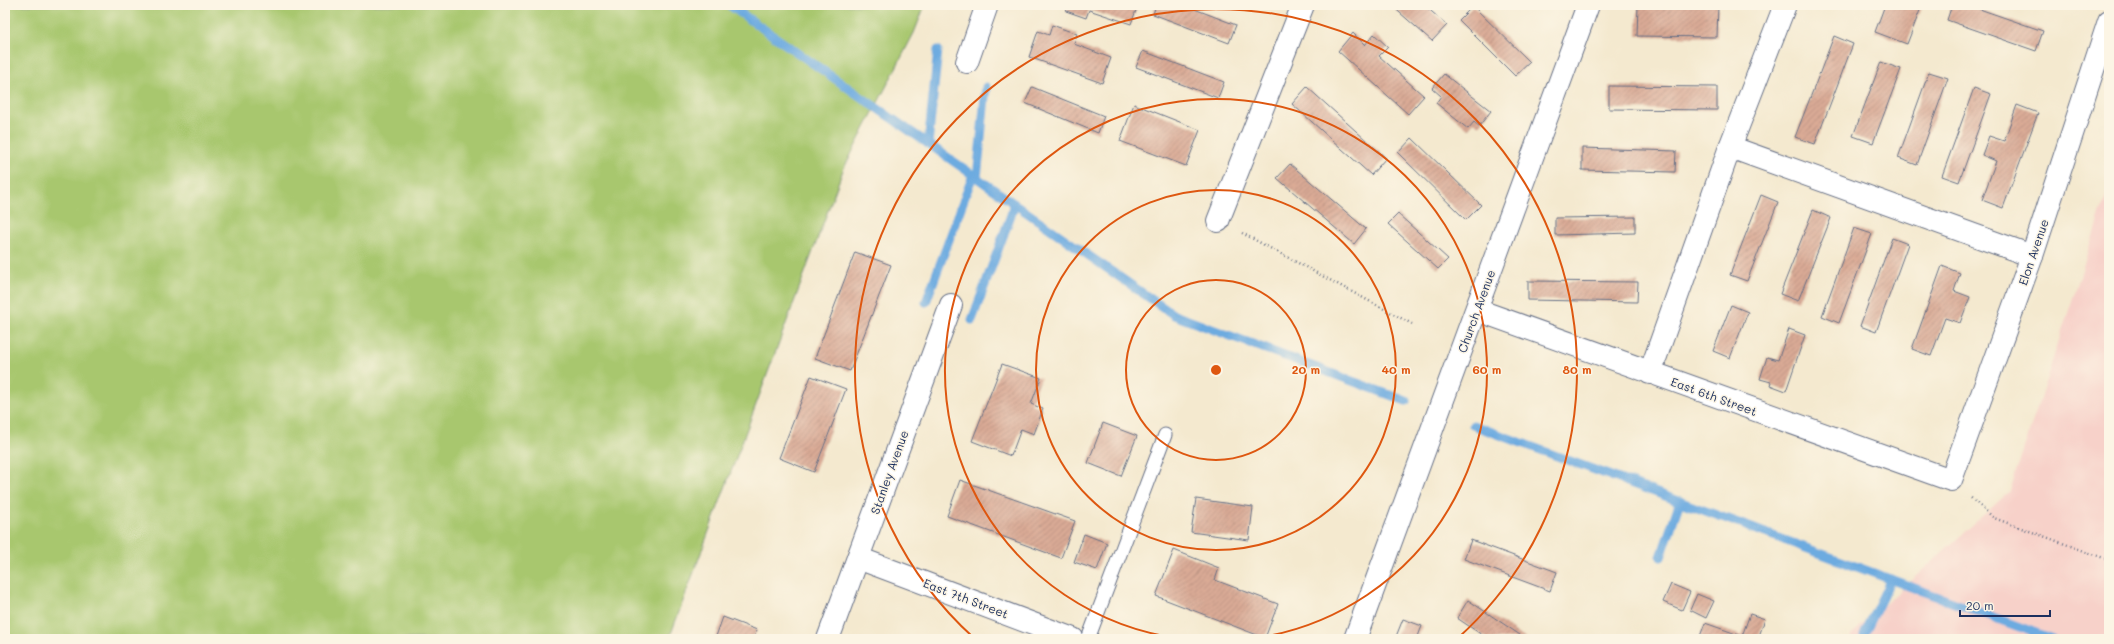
<svg xmlns="http://www.w3.org/2000/svg" width="2114" height="644" viewBox="0 0 2114 644" font-family="Mali,sans-serif">
  <defs>
    <pattern id="building-hatch" width="6" height="6" patternUnits="userSpaceOnUse"><rect width="6" height="6" fill="#daaa95"/><path d="M-1 1l2-2M0 6l6-6M5 7l2-2" fill="none" stroke="#b08b7d"/></pattern>
  </defs>
  <rect width="100%" height="100%" fill="#fcf5e5"/>
  <filter id="ink" filterUnits="userSpaceOnUse"><feTurbulence type="fractalNoise" baseFrequency=".025" numOctaves="2"/><feDisplacementMap in="SourceGraphic" scale="8" xChannelSelector="R" yChannelSelector="G"/><feConvolveMatrix kernelMatrix="1 2 1 2 8 2 1 2 1" color-interpolation-filters="sRGB"/></filter>
  <filter id="wash" filterUnits="userSpaceOnUse"><feTurbulence type="fractalNoise" baseFrequency=".012" numOctaves="4" result="noise"/><feDisplacementMap in="SourceGraphic" scale="16" xChannelSelector="R" yChannelSelector="G"/><feGaussianBlur stdDeviation="0.9" result="paint"/><feColorMatrix in="noise" values="0 0 0 0 0 0 0 0 0 0 0 0 0 0 0 0 0 1.4 0 .05"/><feComposite in="paint" operator="in"/></filter>
  <g filter="url(#wash)">
    <rect width="100%" height="100%" fill="#f4e9cf"/>
    <polygon fill="#f7d1c9" points="2109,187 2109,639 1851,639 1853,633 2010,491"/>
    <polygon fill="#a8c76e" stroke="#627b66" points="5,5 925,5 914,33 843,170 669,639 5,639"/>
    <g fill="none" stroke-linecap="round" stroke-linejoin="round">
      <g stroke="#6dabe0" stroke-width="9">
        <polyline points="729,5 1174,315 1406,401"/>
        <polyline points="928,144 938,50"/>
        <polyline points="977,178 986,87"/>
        <polyline points="926,302 973,175"/>
        <polyline points="972,320 1015,204"/>
        <polyline points="1473,425 2052,639"/>
        <polyline points="1661,557 1680,501"/>
        <polyline points="1864,635 1891,579"/>
      </g>
    </g>
    <g id="blocks">
      <g fill="url(#building-hatch)">
        <polygon points="1068,5 1138,5 1131,24 1089,10 1086,18 1066,11"/>
        <polygon points="1156,5 1184,5 1236,25 1229,43 1153,14"/>
        <polygon points="1391,5 1424,5 1447,25 1432,41"/>
        <polygon points="1638,5 1718,5 1717,37 1637,36"/>
        <polygon points="1885,5 1922,5 1907,44 1875,32"/>
        <polygon points="1952,5 1968,5 2043,31 2036,51 1947,20"/>
        <polygon points="1473,6 1530,62 1515,76 1459,20"/>
        <polygon points="1052,25 1077,34 1074,44 1111,58 1102,83 1029,57 1038,31 1049,35"/>
        <polygon points="1353,33 1365,45 1374,34 1388,47 1379,56 1424,96 1408,114 1338,51"/>
        <polygon points="1834,36 1853,44 1815,144 1795,137"/>
        <polygon points="1143,51 1224,82 1218,98 1136,67"/>
        <polygon points="1881,62 1901,69 1873,143 1853,136"/>
        <polygon points="1929,72 1948,78 1917,165 1898,158"/>
        <polygon points="1444,74 1491,111 1479,126 1474,122 1468,129 1436,103 1441,96 1432,88"/>
        <polygon points="1609,86 1717,87 1717,110 1609,109"/>
        <polygon points="1032,87 1104,116 1098,133 1025,103"/>
        <polygon points="1307,87 1386,158 1371,175 1292,104"/>
        <polygon points="1974,88 1991,94 1959,182 1942,176"/>
        <polygon points="1134,104 1200,130 1186,166 1120,141"/>
        <polygon points="2017,105 2038,113 2003,208 1982,200 1996,161 1982,155 1989,136 2004,141"/>
        <polygon points="1412,138 1481,205 1466,220 1398,153"/>
        <polygon points="1582,148 1676,151 1675,172 1582,170"/>
        <polygon points="1290,164 1366,229 1354,244 1277,178"/>
        <polygon points="1761,195 1778,202 1747,281 1730,275"/>
        <polygon points="1813,210 1831,218 1798,301 1780,294"/>
        <polygon points="1398,214 1448,259 1438,269 1388,224"/>
        <polygon points="1635,217 1635,233 1555,235 1555,218"/>
        <polygon points="1854,228 1872,234 1839,323 1822,316"/>
        <polygon points="1892,238 1908,244 1876,332 1860,326"/>
        <polygon points="855,252 891,265 850,371 815,358"/>
        <polygon points="1942,266 1960,273 1954,291 1970,297 1960,323 1945,318 1931,356 1912,349"/>
        <polygon points="1528,281 1638,282 1637,302 1528,300"/>
        <polygon points="1731,305 1748,312 1730,358 1713,351"/>
        <polygon points="1789,329 1805,335 1786,391 1770,385 1771,382 1760,379 1767,357 1778,360"/>
        <polygon points="1002,364 1041,378 1031,404 1043,409 1034,434 1021,429 1011,456 972,441"/>
        <polygon points="811,376 846,389 814,472 779,458"/>
        <polygon points="1103,423 1137,436 1121,476 1088,463"/>
        <polygon points="960,480 1075,521 1061,558 947,516"/>
        <polygon points="1196,499 1253,507 1249,540 1191,532"/>
        <polygon points="1084,534 1107,543 1097,570 1074,562"/>
        <polygon points="1471,540 1557,572 1550,591 1464,559"/>
        <polygon points="1174,550 1219,568 1215,580 1278,604 1265,638 1156,596"/>
        <polygon points="1671,584 1690,592 1682,610 1663,602"/>
        <polygon points="1697,594 1714,601 1706,618 1690,610"/>
        <polygon points="1468,600 1526,639 1488,639 1457,618"/>
        <polygon points="1750,614 1765,619 1758,639 1699,639 1705,623 1742,636"/>
        <polygon points="723,617 757,630 753,639 715,639"/>
        <polygon points="1403,619 1422,626 1417,639 1395,639"/>
      </g>
    </g>
  </g>
  <g filter="url(#ink)">
    <use href="#blocks" fill-opacity="0" stroke="#677086" stroke-width="1"/>
    <g fill="none" stroke-linecap="round" stroke-linejoin="round">
      <g stroke="#677086" stroke-width="15">
        <polyline id="service" points="1088,639 1165,435"/>
      </g>
      <g stroke="#677086" stroke-width="24">
        <g id="minor">
          <polyline points="967,62 987,5"/>
          <polyline points="1730,147 2032,256"/>
          <polyline points="1218,221 1303,5"/>
          <polyline points="1477,310 1951,480 2032,256 2109,21"/>
          <polyline points="1650,373 1730,147 1785,5"/>
          <polyline points="858,558 1073,639"/>
          <polyline points="828,639 951,305"/>
          <polyline points="1355,639 1588,5"/>
        </g>
      </g>
      <g stroke="#677086" stroke-width="2.5" stroke-dasharray="1 3" stroke-linecap="butt">
        <polyline points="1242,233 1412,324"/>
        <polyline points="1971,498 1994,518 2109,560"/>
      </g>
      <use href="#service" stroke="#fff" stroke-width="13"/>
      <use href="#minor" stroke="#fff" stroke-width="22"/>
    </g>
  </g>
  <g fill="none" stroke="#de5710" stroke-width="2">
    <circle cx="1216" cy="370" r="90"/>
    <circle cx="1216" cy="370" r="180"/>
    <path d="M1183 639A271 271 0 1 1 1249 639"/>
    <path d="M974 638A361 361 0 1 1 1458 638"/>
  </g>
  <g text-anchor="middle" dominant-baseline="central" stroke-width="3" stroke-linejoin="round" paint-order="stroke">
    <g font-size="12" fill="#1b2f5e" stroke="#fcf5e5">
      <text transform="translate(2033 252) rotate(-71)">Elon Avenue</text>
      <text transform="translate(1476 311) rotate(-70)">Church Avenue</text>
      <text transform="translate(1714 396) rotate(20)">East 6th Street</text>
      <text transform="translate(889 472) rotate(-70)">Stanley Avenue</text>
      <text transform="translate(966 598) rotate(21)">East 7th Street</text>
    </g>
  </g>
  <circle cx="1216" cy="370" r="6" fill="#de5710" stroke="#fcf5e5" stroke-width="2"/>
  <g font-size="12" text-anchor="middle" font-weight="bold" fill="#de5710" stroke="#fcf5e5" stroke-width="3" stroke-linejoin="round" paint-order="stroke">
    <text x="1306" y="374">20 m</text>
    <text x="1396" y="374">40 m</text>
    <text x="1487" y="374">60 m</text>
    <text x="1577" y="374">80 m</text>
  </g>
  <rect width="2114" height="644" fill="none" stroke="#fcf5e5" stroke-width="20"/>
  <path d="M1960 610v6h90v-6" fill="none" stroke="#1b2f5e" stroke-width="2"/>
  <text x="1966" y="610" font-size="12" fill="#1b2f5e" stroke="#fcf5e5" stroke-width="3" paint-order="stroke">20 m</text>
</svg>
